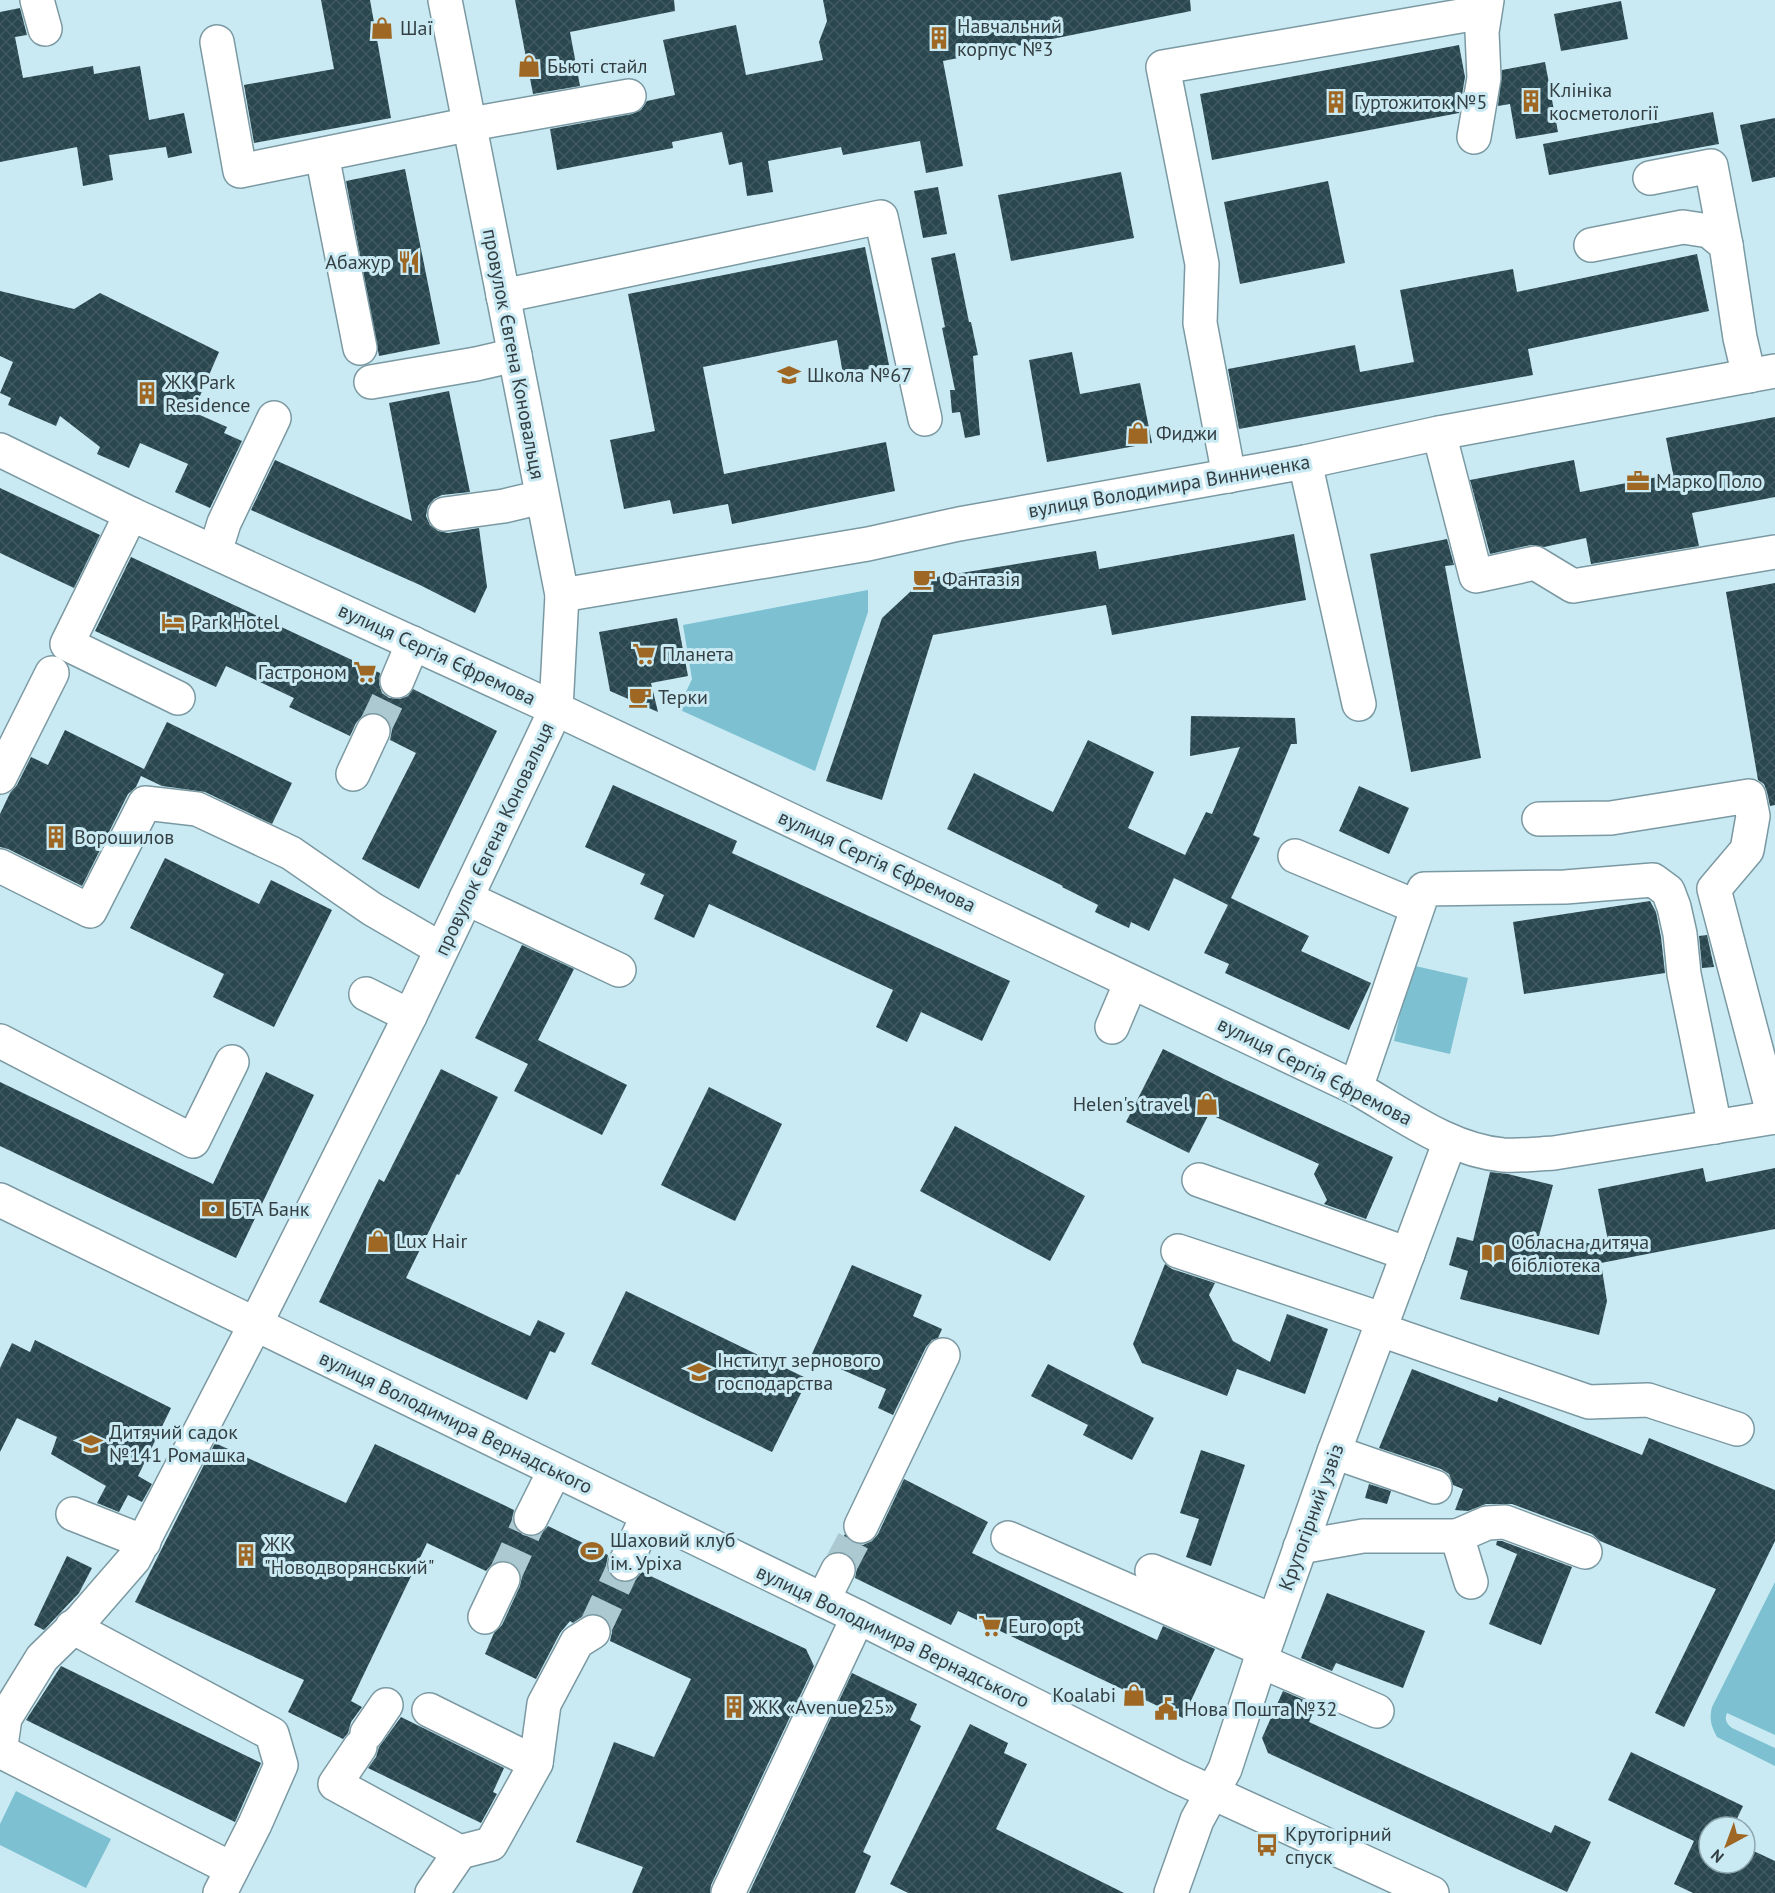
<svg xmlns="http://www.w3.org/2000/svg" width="1775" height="1893" viewBox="0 0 1775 1893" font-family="'PT Sans',sans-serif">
  <defs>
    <pattern id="building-cross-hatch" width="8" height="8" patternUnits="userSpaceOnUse" patternTransform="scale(1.5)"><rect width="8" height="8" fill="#2a464e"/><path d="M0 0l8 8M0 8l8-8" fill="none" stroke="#415960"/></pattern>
  </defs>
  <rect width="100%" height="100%" fill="#caeaf3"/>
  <g fill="#7cc0d2">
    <polygon points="868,590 868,612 815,771 678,709 692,679 683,625"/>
    <polygon points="1411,965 1468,978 1450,1054 1394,1041"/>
    <path d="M1775,1582v153l-48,-22c-3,7 0,11 5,15l43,20v18l-58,-29c-6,-11 -8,-18 -5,-30z"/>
    <polygon points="16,1791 111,1839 86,1888 0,1845 0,1824"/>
  </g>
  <g fill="url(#building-cross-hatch)">
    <polygon points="321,0 370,0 391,118 254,143 244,85 334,69"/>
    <polygon points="515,0 674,0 675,11 570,32 580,86 533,94"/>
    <polygon points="823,0 1190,0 1191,11 943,61 963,166 926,173 920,141 843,155 841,147 768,161 773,192 747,196 742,162 729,165 722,132 672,142 673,148 557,170 550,129 632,114 641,110 647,101 675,95 663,40 736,25 746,75 823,60 819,42 827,21"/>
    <polygon points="1621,1 1628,39 1561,51 1554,14"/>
    <polygon points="20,8 27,35 15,37 23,78 93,66 94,74 140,66 149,120 184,113 192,153 168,158 166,147 109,155 113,180 83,186 77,147 0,162 0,12"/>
    <polygon points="1459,45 1465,77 1459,113 1212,160 1200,94"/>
    <polygon points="1545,62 1558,132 1516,139 1510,104 1498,106 1502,70"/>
    <polygon points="1713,112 1719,144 1549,175 1543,144"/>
    <polygon points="1775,118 1775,177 1752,182 1740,125"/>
    <polygon points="405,169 440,344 379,356 346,181"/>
    <polygon points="1121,172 1134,238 1011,261 998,195"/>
    <polygon points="1328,181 1345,263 1240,284 1224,202"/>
    <polygon points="938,187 947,234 923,238 914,191"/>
    <polygon points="865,247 889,365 843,374 837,340 703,367 724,474 886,442 895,491 732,524 728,504 673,514 670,500 624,509 610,440 655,431 628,294"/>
    <polygon points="955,253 969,322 971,322 978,355 973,356 980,435 965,438 960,412 952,413 950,390 955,390 942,328 945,327 931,258"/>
    <polygon points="1697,254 1709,311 1528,349 1533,375 1239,429 1228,369 1355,345 1360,372 1414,362 1400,290 1513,269 1517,292"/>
    <polygon points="0,291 74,309 100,293 219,352 193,412 227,427 224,433 242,441 210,508 175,492 188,464 140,443 129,468 97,454 100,447 60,416 56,426 8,405 11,398 0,393 13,362 0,356"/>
    <polygon points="1072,352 1080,394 1140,383 1152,443 1047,462 1029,360"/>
    <polygon points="449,391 470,492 442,495 434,499 428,506 426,516 430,525 438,531 448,533 479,528 487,587 475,613 420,585 251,510 275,460 412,521 389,403"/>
    <polygon points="1775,417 1775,497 1692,513 1699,546 1591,564 1586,538 1544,547 1531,545 1490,554 1470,480 1574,460 1580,492 1673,474 1666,438"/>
    <polygon points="0,488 100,535 74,588 0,553"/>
    <polygon points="1294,534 1306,600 1112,635 1106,605 933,635 882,800 826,781 882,618 924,579 1096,551 1099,569"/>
    <polygon points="1447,539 1454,565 1445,566 1481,758 1411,772 1370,554"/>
    <polygon points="131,557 380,673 379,684 382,693 389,698 400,699 408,696 413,689 497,731 419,889 362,859 416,753 390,740 392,730 388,720 380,714 372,712 363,715 356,723 350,736 289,707 294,698 226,666 216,687 95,631"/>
    <polygon points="1775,583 1775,805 1770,806 1767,792 1764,784 1758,780 1726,592"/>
    <polygon points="677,618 688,676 651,683 658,712 610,691 599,632"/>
    <polygon points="1191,716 1295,718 1297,744 1291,744 1253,835 1260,838 1231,898 1309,936 1301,951 1371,983 1349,1030 1225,973 1229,964 1204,953 1228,905 1174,878 1149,931 1131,922 1129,928 1095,912 1098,905 1062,887 1063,886 947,829 974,773 1053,812 1088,740 1154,772 1128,828 1185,855 1206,812 1212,814 1240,747 1190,756"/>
    <polygon points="167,722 292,783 272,824 205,792 162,786 141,776 136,787 128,794 82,886 8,849 0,847 0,814 10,793 17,785 31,757 48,765 65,730 144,769"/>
    <polygon points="613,785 737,841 732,853 1010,981 982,1041 921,1012 907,1042 876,1027 893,990 709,904 694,938 654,919 664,895 640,884 645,874 585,847"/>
    <polygon points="1359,786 1409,808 1389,854 1339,831"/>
    <polygon points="165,858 259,904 271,880 332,910 274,1027 213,997 224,974 130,928"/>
    <polygon points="1650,901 1656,912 1661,937 1665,973 1524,994 1513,922"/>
    <polygon points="1707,935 1714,967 1702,968 1699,936"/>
    <polygon points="522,945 574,969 538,1040 627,1085 602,1135 514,1091 528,1064 475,1038"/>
    <polygon points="1163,1049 1226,1080 1393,1157 1366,1219 1324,1204 1327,1200 1314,1174 1319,1164 1209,1114 1189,1153 1126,1122"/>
    <polygon points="441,1069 498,1097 459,1175 457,1174 406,1278 530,1336 538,1320 565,1333 555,1353 550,1351 527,1400 319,1302 379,1179 384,1182"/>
    <polygon points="266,1072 314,1095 236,1258 0,1146 0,1082 213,1184"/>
    <polygon points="709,1087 782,1124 735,1221 661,1185"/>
    <polygon points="955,1126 1085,1196 1050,1261 920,1191"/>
    <polygon points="1703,1168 1706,1182 1775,1168 1775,1229 1601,1263 1607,1301 1599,1335 1460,1299 1468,1271 1449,1265 1457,1237 1473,1241 1490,1172 1508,1174 1553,1185 1539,1236 1609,1246 1598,1189"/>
    <polygon points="1165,1264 1172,1269 1215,1283 1209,1295 1233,1341 1270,1362 1287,1314 1328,1329 1305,1394 1237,1369 1227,1396 1142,1363 1133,1344"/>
    <polygon points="852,1265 922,1295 913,1316 942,1329 938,1338 932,1340 926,1347 893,1415 878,1408 886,1389 811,1356"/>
    <polygon points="626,1291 808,1379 772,1452 591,1364"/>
    <polygon points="35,1340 171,1408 138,1476 152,1484 142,1502 128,1495 119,1512 97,1503 106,1486 51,1454 57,1437 17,1418 0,1452 0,1368 12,1343 30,1352"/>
    <polygon points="1048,1364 1154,1418 1132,1460 1083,1435 1088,1425 1031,1396"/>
    <polygon points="1412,1369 1497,1402 1499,1397 1642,1455 1649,1438 1775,1490 1775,1541 1684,1727 1655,1713 1716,1589 1600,1541 1592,1534 1512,1504 1486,1504 1468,1511 1455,1510 1463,1489 1453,1485 1449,1474 1441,1469 1379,1448"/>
    <polygon points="215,1443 346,1503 375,1444 514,1510 512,1519 515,1528 523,1535 532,1537 541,1534 548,1526 608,1555 606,1566 610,1575 617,1581 627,1583 636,1579 642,1572 806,1649 814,1666 711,1885 710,1893 632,1893 643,1867 576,1842 614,1742 654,1757 691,1679 610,1641 612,1632 609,1623 602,1616 593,1613 583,1616 573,1623 570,1621 560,1633 536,1679 485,1654 494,1633 502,1625 520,1586 522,1577 518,1568 512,1562 501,1560 492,1564 486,1571 427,1543 351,1701 362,1707 351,1722 348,1733 343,1739 288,1712 304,1680 135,1602"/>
    <polygon points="1201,1450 1245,1465 1211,1566 1186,1557 1199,1519 1180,1513"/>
    <polygon points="904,1479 988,1522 972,1553 1157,1640 1163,1626 1215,1649 1183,1718 958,1611 951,1625 855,1578 857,1568 853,1559 846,1553 836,1551 845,1534 853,1543 863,1545 872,1541 878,1534"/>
    <polygon points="1369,1484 1391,1491 1387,1504 1365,1498"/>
    <polygon points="1497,1541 1502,1541 1572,1567 1541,1645 1489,1624 1517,1554 1496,1545"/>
    <polygon points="67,1556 92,1568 79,1593 44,1630 34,1625"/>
    <polygon points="1327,1593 1425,1631 1403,1688 1336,1663 1332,1671 1301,1658"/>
    <polygon points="61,1666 261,1763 235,1822 26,1720"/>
    <polygon points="852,1673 917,1704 910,1720 921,1726 863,1852 871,1856 855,1893 749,1893"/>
    <polygon points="1283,1691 1316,1705 1309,1722 1551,1833 1555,1825 1591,1842 1567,1892 1268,1753 1262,1738"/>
    <polygon points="401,1717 504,1768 493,1792 497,1794 481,1823 368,1768 376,1757 379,1747"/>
    <polygon points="970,1724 1008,1743 1004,1753 1027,1764 996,1829 1124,1893 908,1893 890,1884"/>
    <polygon points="1631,1752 1743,1806 1733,1827 1709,1827 1709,1863 1745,1863 1745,1847 1775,1861 1775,1893 1693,1893 1674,1884 1694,1841 1608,1800"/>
  </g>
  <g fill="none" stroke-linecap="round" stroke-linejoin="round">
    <g stroke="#acc8d0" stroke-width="33" stroke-dasharray="33 16" stroke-linecap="butt">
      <polyline points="373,731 397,681"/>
      <polyline points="838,1570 861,1526"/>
      <polyline points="503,1579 531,1518"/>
      <polyline points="593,1632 625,1564"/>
    </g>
    <g stroke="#7b99a2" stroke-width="36">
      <g id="minor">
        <polyline points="37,0 45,29"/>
        <polyline points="217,42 240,171 471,124 629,96"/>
        <polyline points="1474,137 1484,78 1482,32 1487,0"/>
        <polyline points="322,155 360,348"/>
        <polyline points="1650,178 1711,166 1726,245"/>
        <polyline points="1591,245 1683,227 1709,231 1726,245 1740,338 1749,376"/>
        <polyline points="503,296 881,217 925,419"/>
        <polyline points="371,382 476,364 515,355"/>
        <polyline points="1439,433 1476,576 1535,563 1573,586 1775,552"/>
        <path d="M0,450l131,64 425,195 800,379c46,26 93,62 147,67 17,1 34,-1 51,-2l221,-36"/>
        <polyline points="1305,462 1359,704"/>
        <polyline points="1229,476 1200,323 1202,264 1163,67 1472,14 1484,0"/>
        <polyline points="131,514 67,644 178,698"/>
        <polyline points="445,514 504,506 542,497"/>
        <polyline points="215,552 224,523 274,418"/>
        <polyline points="562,595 868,544 959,524 1305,462 1439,433 1775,371"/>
        <polyline points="397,681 413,643"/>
        <polyline points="353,774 373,731"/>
        <polyline points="0,777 52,673"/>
        <polyline points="1539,819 1611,818 1749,796 1753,816 1747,850 1714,889 1774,1117"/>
        <polyline points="1295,856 1417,907"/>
        <polyline points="0,866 90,911 145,803 197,809 291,853 372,909 441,949"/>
        <polyline points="466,898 619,970"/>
        <polyline points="366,994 410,1016"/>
        <polyline points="1112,1027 1131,982"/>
        <polyline points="0,1041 193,1141 232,1062"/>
        <polyline points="1356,1088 1424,889 1565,887 1653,880 1668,891 1674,907 1680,934 1684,974 1715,1127"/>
        <polyline points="1199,1180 1408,1254"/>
        <polyline points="0,1200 858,1617 1176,1776 1432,1893"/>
        <polyline points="1178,1251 1384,1320"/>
        <polyline points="1381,1330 1589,1402 1648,1400 1737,1429"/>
        <polyline points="1334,1452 1435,1487"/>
        <polyline points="73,1514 144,1542"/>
        <polyline points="531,1518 555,1470"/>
        <polyline points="861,1526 943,1355"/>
        <polyline points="1457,1536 1487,1523 1505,1522 1585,1552"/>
        <polyline points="1008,1538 1264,1650"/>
        <polyline points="1300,1547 1363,1536 1457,1536 1471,1582"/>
        <polyline points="625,1564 648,1515"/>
        <polyline points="1152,1571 1274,1621"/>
        <polyline points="823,1600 838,1570"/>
        <polyline points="485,1617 503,1579"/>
        <polyline points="72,1627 272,1734 281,1765 255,1824 220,1893"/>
        <polyline points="1260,1661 1377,1711"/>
        <polyline points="429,1710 536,1763"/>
        <polyline points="367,1733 386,1705"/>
        <polyline points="360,1747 335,1784 460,1852 491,1844 536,1763 544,1704 577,1642 593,1632"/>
        <polyline points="0,1751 232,1869"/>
        <polyline points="0,1752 5,1718 42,1658 81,1620 134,1559 255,1325 410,1016 556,709 562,595 445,0"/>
        <polyline points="432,1893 460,1852"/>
        <polyline points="728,1893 858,1617"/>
        <polyline points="1171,1893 1197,1820 1225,1769 1264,1650 1334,1452 1450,1141"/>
      </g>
    </g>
    <use href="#minor" stroke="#fff" stroke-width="33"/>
  </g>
  <defs>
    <g id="shop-bare" transform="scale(1.8)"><path d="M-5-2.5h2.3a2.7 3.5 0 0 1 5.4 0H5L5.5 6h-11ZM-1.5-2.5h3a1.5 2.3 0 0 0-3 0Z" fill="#9e6723" stroke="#caeaf3" stroke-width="2.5" paint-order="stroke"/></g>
    <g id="building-bare" transform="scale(1.8)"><path d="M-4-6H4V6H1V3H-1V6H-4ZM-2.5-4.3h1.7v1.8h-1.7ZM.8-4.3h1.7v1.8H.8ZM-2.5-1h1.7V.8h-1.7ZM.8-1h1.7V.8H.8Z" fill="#9e6723" stroke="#caeaf3" stroke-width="2.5" paint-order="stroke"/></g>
    <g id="restaurant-bare" transform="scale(1.8)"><path d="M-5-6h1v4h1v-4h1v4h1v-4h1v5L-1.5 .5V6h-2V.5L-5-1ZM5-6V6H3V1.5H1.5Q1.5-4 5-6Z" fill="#9e6723" stroke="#caeaf3" stroke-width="2.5" paint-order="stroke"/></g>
    <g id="school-bare" transform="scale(1.8)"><path d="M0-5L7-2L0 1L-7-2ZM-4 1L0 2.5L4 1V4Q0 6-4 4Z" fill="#9e6723" stroke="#caeaf3" stroke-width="2.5" paint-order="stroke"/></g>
    <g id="office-bare" transform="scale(1.8)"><path d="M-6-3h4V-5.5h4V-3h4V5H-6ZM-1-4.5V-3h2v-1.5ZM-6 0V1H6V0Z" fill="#9e6723" stroke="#caeaf3" stroke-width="2.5" paint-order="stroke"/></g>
    <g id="cafe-bare" transform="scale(1.8)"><path d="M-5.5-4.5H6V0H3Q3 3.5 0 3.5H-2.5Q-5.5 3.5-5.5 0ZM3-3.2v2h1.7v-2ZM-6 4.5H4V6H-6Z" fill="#9e6723" stroke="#caeaf3" stroke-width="2.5" paint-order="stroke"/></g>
    <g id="hotel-bare" transform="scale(1.8)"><path d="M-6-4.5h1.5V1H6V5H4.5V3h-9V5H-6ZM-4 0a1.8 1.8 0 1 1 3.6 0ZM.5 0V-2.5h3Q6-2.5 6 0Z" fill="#9e6723" stroke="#caeaf3" stroke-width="2.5" paint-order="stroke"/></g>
    <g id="supermarket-bare" transform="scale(1.8)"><path d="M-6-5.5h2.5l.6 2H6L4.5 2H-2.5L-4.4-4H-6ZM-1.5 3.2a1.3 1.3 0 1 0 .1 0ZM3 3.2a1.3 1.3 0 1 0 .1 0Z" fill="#9e6723" stroke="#caeaf3" stroke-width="2.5" paint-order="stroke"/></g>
    <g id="bank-bare" transform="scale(1.8)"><path d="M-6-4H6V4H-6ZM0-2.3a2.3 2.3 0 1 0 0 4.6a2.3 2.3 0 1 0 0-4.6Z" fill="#9e6723" stroke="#caeaf3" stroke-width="2.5" paint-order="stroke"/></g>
    <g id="library-bare" transform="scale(1.8)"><path d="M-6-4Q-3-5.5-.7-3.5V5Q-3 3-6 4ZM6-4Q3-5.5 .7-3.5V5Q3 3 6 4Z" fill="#9e6723" stroke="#caeaf3" stroke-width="2.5" paint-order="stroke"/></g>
    <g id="university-bare" transform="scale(1.8)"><path d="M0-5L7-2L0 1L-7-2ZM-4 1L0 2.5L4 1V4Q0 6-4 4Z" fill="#9e6723" stroke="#caeaf3" stroke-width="2.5" paint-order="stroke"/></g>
    <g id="stadium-bare" transform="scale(1.8)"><path d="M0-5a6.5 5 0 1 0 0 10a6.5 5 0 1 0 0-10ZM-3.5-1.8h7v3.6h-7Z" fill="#9e6723" stroke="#caeaf3" stroke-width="2.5" paint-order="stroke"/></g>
    <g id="civic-bare" transform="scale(1.8)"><path d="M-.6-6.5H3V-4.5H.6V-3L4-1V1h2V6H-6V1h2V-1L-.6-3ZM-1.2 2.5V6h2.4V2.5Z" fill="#9e6723" stroke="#caeaf3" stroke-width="2.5" paint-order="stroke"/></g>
    <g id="bus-bare" transform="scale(1.8)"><path d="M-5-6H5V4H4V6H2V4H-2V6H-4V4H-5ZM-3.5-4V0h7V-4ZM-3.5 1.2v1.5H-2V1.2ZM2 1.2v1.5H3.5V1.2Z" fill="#9e6723" stroke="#caeaf3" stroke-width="2.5" paint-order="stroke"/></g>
  </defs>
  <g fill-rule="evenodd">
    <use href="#shop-bare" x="382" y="28"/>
    <use href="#building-bare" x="939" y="38"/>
    <use href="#shop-bare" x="529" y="66"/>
    <use href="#building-bare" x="1531" y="101"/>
    <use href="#building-bare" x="1336" y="102"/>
    <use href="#restaurant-bare" x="409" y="262"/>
    <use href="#school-bare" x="789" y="375"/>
    <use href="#building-bare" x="147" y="393"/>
    <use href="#shop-bare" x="1138" y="433"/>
    <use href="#office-bare" x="1638" y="481"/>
    <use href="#cafe-bare" x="924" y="579"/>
    <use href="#hotel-bare" x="173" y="622"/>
    <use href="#supermarket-bare" x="644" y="654"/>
    <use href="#supermarket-bare" x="365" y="672"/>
    <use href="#cafe-bare" x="640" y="697"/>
    <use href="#building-bare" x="56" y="837"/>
    <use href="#shop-bare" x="1207" y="1104"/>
    <use href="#bank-bare" x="213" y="1209"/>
    <use href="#shop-bare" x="378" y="1241"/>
    <use href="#library-bare" x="1493" y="1253"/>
    <use href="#university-bare" x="699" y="1372"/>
    <use href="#school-bare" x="91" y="1444"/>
    <use href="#stadium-bare" x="592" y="1551"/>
    <use href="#building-bare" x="246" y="1555"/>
    <use href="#supermarket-bare" x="990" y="1626"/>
    <use href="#shop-bare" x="1134" y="1695"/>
    <use href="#building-bare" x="734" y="1707"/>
    <use href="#civic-bare" x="1166" y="1709"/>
    <use href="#bus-bare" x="1267" y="1845"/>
  </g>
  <g text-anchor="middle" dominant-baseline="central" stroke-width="6" stroke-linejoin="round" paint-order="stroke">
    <g font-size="20" fill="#333f43" stroke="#caeaf3" text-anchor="start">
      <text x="957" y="26">Навчальний<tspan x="957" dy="23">корпус №3</tspan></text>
      <text x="400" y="28">Шаї</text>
      <text x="547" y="66">Бьюті стайл</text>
      <text x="1549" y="90">Клініка<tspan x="1549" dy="23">косметології</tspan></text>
      <text x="1354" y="102">Гуртожиток №5</text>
      <text x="391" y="262" text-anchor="end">Абажур</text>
      <text x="807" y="375">Школа №67</text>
      <text x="165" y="382">ЖК Park<tspan x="165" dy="23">Residence</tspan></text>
      <text x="1156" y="433">Фиджи</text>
      <text x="1656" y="481">Марко Поло</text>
      <text x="942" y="579">Фантазія</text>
      <text x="191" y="622">Park Hotel</text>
      <text x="662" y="654">Планета</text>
      <text x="347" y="672" text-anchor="end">Гастроном</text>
      <text x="658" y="697">Терки</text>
      <text x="74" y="837">Ворошилов</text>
      <text x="1189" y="1104" text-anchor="end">Helen's travel</text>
      <text x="231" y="1209">БТА Банк</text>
      <text x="396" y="1241">Lux Hair</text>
      <text x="1511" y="1242">Обласна дитяча<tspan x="1511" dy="23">бібліотека</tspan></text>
      <text x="717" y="1360">Інститут зернового<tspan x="717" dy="23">господарства</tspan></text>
      <text x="109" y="1432">Дитячий садок<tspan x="109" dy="23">№141 Ромашка</tspan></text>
      <text x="610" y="1540">Шаховий клуб<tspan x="610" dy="23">ім. Уріха</tspan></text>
      <text x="264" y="1544">ЖК<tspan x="264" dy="23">"Новодворянський"</tspan></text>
      <text x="1008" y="1626">Euro opt</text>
      <text x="1116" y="1695" text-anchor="end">Koalabi</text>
      <text x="752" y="1707">ЖК «Avenue 25»</text>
      <text x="1184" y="1709">Нова Пошта №32</text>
      <text x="1285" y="1834">Крутогірний<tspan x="1285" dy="23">спуск</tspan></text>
    </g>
    <g font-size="20" fill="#333f43" stroke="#caeaf3">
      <text transform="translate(514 354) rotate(79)">провулок Євгена Коновальця</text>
      <text transform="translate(1169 486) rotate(-10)">вулиця Володимира Винниченка</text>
      <text transform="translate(437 654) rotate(25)">вулиця Сергія Єфремова</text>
      <text transform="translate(494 839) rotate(-65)">провулок Євгена Коновальця</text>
      <text transform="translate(877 861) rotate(25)">вулиця Сергія Єфремова</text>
      <text transform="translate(1315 1071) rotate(27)">вулиця Сергія Єфремова</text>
      <text transform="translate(456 1422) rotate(26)">вулиця Володимира Вернадського</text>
      <text transform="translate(1311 1517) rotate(-70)">Крутогірний узвіз</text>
      <text transform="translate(893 1636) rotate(26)">вулиця Володимира Вернадського</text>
    </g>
  </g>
  <g transform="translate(1727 1845) rotate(221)"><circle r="28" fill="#caeaf3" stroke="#8ea6ad" stroke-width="1.5"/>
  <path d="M0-4.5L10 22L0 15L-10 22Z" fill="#9e6723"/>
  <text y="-9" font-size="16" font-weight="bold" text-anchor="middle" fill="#333f43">N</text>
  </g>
</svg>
